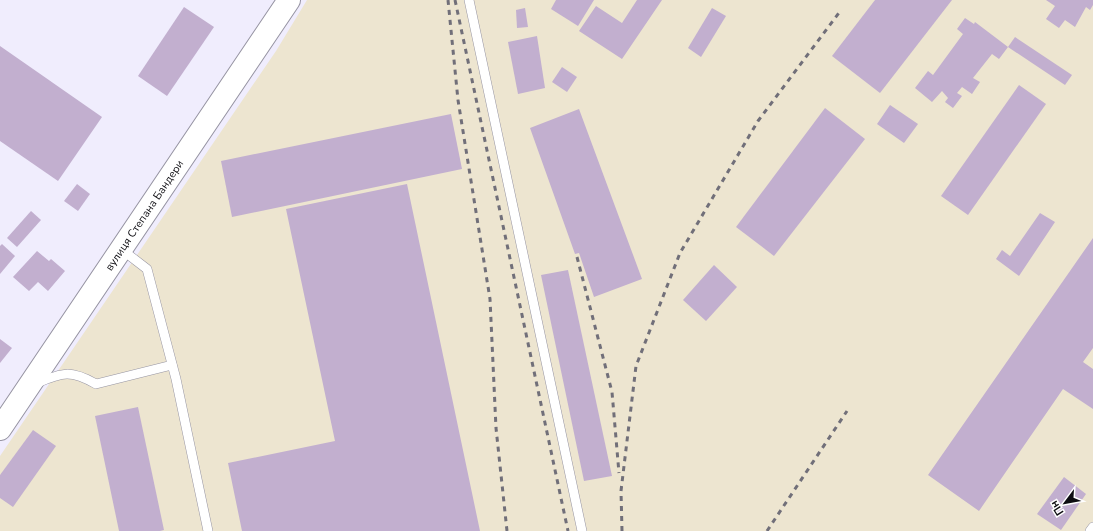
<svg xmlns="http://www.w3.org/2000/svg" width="1093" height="531" viewBox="0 0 1093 531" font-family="'Nunito Sans',sans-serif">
  <rect width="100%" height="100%" fill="#f0edfd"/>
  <polygon fill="#ede5d0" points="307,0 1093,0 1093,531 0,531 0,456 276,51"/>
  <g fill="#c2afcf">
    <polygon points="556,0 594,0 578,26 551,9"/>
    <polygon points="637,0 662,0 622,59 579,31 596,6 622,23"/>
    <polygon points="875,0 952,0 880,93 832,56"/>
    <polygon points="1046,0 1093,0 1093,5 1090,10 1086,7 1075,27 1065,20 1059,28 1046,19 1055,6"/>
    <polygon points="184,7 214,27 167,96 138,76"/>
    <polygon points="525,8 528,27 517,28 516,10"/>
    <polygon points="712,8 726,16 701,57 688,48"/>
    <polygon points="965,18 974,24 975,22 1008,47 999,59 992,54 973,78 980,82 972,94 962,87 957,93 962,96 953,108 945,102 948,98 942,91 932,102 915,88 928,71 933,75 963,34 957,29"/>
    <polygon points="537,36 545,88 518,94 508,42"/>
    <polygon points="1015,37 1072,75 1065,85 1008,47"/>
    <polygon points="0,46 102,117 58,181 0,141"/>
    <polygon points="562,67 577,77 567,92 552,82"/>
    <polygon points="1019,85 1046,104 968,215 941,196"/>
    <polygon points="890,105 918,124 904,143 877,124"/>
    <polygon points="825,108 865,139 774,256 736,227"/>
    <polygon points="579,109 642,279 594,297 579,253 575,254 530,128"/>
    <polygon points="451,114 462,169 232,217 221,161"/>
    <polygon points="77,184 90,194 78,211 64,201"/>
    <polygon points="407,184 480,531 242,531 228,463 335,441 286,209"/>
    <polygon points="31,211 41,220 17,247 7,238"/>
    <polygon points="1040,213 1055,222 1019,276 996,259 1002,250 1010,256"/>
    <polygon points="1093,238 1093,348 1083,362 1093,369 1093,409 1063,389 979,511 928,475"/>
    <polygon points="2,244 15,256 0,274 0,246"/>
    <polygon points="37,251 49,261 51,259 65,271 48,291 38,282 29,291 13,277"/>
    <polygon points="714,265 737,287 706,321 683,300"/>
    <polygon points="568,270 612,476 584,481 541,275"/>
    <polygon points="0,339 12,348 0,363"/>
    <polygon points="138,407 164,530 160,531 119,531 95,416"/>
    <polygon points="33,430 56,446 13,507 0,498 0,475"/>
    <polygon points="1064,477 1086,494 1061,530 1037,514"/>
  </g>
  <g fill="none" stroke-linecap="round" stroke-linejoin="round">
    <g stroke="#9694a2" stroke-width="10">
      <g id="lane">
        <polyline points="469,0 582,531"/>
        <polyline points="121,249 147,269 176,379 208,531"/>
        <path d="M37,383c26,-11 34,-13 59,1l76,-19"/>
        <polyline points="1090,531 1093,527"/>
      </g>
    </g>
    <g stroke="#9694a2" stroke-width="24">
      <g id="secondary">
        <path id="s1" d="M0,429l289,-429"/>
      </g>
    </g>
    <use href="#lane" stroke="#fff" stroke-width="9"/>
    <use href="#secondary" stroke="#fff" stroke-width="22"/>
    <g stroke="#716f79" stroke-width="3" stroke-dasharray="5 5" stroke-linecap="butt">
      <polyline points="448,0 458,100 490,299 496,428 507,531"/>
      <polyline points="455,0 568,531"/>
      <polyline points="577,257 612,392 619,473"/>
      <polyline points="622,531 621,491 636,366 680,253 758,121 841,10"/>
      <polyline points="767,531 847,411"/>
    </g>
  </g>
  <g text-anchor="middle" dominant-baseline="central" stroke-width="3" stroke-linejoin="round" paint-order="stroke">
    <g font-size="11" fill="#0d0c11" stroke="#fff">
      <text stroke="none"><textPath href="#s1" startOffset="258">вулиця Степана Бандери</textPath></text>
    </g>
  </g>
  <g transform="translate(1065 503) rotate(238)" stroke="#ffffff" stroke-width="3" paint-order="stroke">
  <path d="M0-3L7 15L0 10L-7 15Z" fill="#0d0c11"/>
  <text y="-6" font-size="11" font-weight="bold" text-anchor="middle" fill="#0d0c11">Пн</text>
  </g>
</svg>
